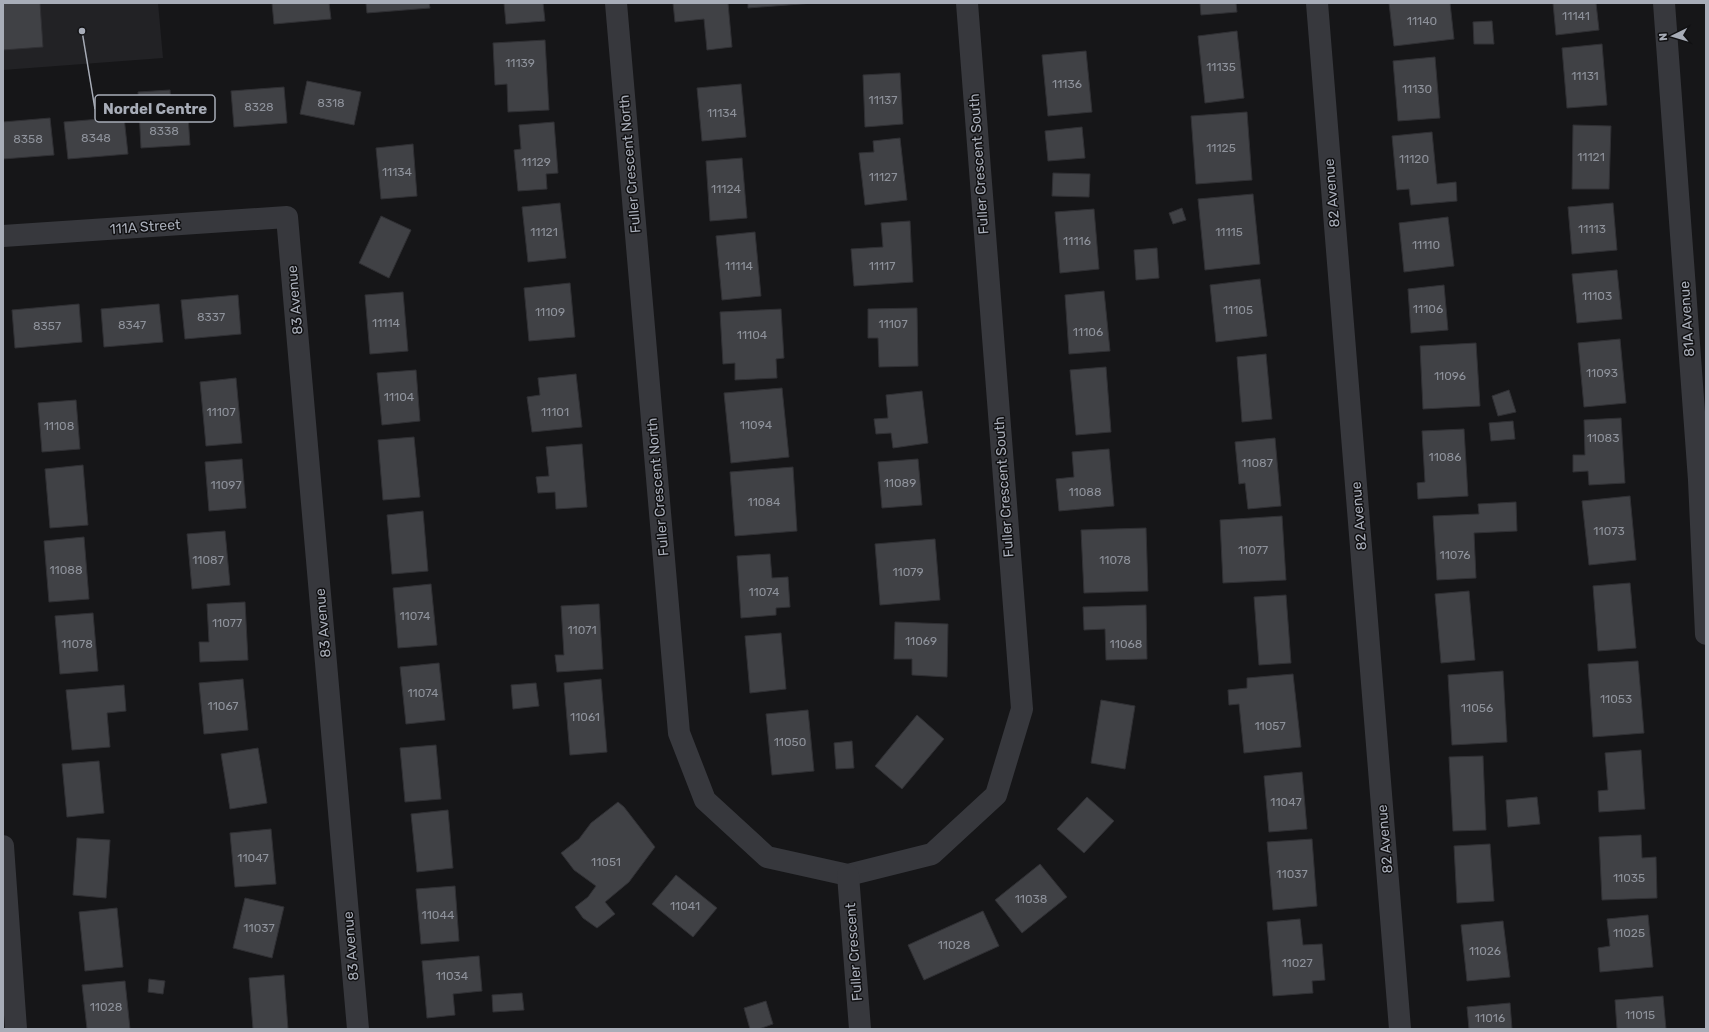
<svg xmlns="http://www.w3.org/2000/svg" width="1709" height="1032" viewBox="0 0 1709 1032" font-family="Rubik,sans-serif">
  <rect width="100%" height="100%" fill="#161618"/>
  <polygon fill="#222225" points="3,3 158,3 163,58 3,70"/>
  <g fill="#404145" stroke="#303034">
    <polygon points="3,3 40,3 43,47 3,50"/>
    <polygon points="272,3 329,3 331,19 274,24"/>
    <polygon points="366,3 429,3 430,8 367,13"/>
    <polygon points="504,3 543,3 545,21 506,24"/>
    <polygon points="673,3 728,3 732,47 707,50 704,19 675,22"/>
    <polygon points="748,3 814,3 748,8"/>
    <polygon points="1200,3 1236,3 1237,12 1201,15"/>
    <polygon points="1389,3 1450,3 1454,39 1394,46"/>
    <polygon points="1553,3 1596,3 1599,30 1556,35"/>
    <polygon points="1492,21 1494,44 1474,44 1473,22"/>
    <polygon points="1237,31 1244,98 1205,103 1198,36"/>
    <polygon points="545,40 549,110 508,112 507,84 495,85 493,43"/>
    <polygon points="1602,44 1607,105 1567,108 1562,48"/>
    <polygon points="1086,51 1092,112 1048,116 1042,55"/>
    <polygon points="1435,57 1440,118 1398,121 1393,61"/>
    <polygon points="900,73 903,124 865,127 863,75"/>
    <polygon points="307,81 361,92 354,125 300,114"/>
    <polygon points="741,84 746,137 702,141 697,88"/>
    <polygon points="284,87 287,123 234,127 231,91"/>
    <polygon points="170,90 172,116 188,115 190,145 141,148 138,92"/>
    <polygon points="1247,112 1252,180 1196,184 1191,116"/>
    <polygon points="124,117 128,154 68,159 64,122"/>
    <polygon points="50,118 54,155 3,159 3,122"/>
    <polygon points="554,122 558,173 546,174 547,189 518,191 514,150 521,149 519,125"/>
    <polygon points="1573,125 1611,126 1609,189 1572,189"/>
    <polygon points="1082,127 1085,158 1048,161 1045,131"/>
    <polygon points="1432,132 1437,184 1456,182 1457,201 1411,205 1409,189 1397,190 1392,136"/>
    <polygon points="900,138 907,200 865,205 859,153 874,152 873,141"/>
    <polygon points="413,144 417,196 381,199 376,148"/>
    <polygon points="742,158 747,218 710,221 706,161"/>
    <polygon points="1053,173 1090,174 1089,197 1052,196"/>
    <polygon points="1253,194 1260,264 1205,270 1198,199"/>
    <polygon points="560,203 566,258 528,262 522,207"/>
    <polygon points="1613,203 1617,250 1572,254 1568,207"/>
    <polygon points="1182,208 1186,220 1173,224 1169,213"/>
    <polygon points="1094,209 1099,269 1060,273 1055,212"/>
    <polygon points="381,216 411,230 389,278 359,263"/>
    <polygon points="1448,217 1454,266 1404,272 1399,223"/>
    <polygon points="910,221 913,282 854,286 851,249 883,247 881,223"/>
    <polygon points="755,232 761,296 722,300 716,236"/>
    <polygon points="1157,248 1159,278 1136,280 1134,250"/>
    <polygon points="1617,270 1622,319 1577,323 1572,274"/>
    <polygon points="1260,279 1267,336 1216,342 1210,285"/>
    <polygon points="570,283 575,337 529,341 524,288"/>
    <polygon points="1444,285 1448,330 1411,333 1408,289"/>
    <polygon points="1104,291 1110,351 1069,354 1065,295"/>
    <polygon points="403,292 408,351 370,354 365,295"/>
    <polygon points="238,295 241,334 185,339 181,300"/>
    <polygon points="79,304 82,342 15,348 12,310"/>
    <polygon points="159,304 163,342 104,347 101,309"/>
    <polygon points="917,308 918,366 879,367 878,338 868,338 868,309"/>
    <polygon points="781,309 784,358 776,359 777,378 735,380 735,363 723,364 720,312"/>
    <polygon points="1620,339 1626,403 1584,407 1578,343"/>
    <polygon points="1476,343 1480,406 1423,409 1420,346"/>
    <polygon points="1266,354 1272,419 1242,422 1237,357"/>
    <polygon points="1106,367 1111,432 1076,435 1070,370"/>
    <polygon points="416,370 420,421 382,425 377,373"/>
    <polygon points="576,374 582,427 532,432 527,397 540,395 538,378"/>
    <polygon points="236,378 242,443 206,446 200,382"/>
    <polygon points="782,388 789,457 731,463 724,393"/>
    <polygon points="1509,390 1516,412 1498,416 1492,396"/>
    <polygon points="922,391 928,443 893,448 891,433 876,434 874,419 888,418 886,395"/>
    <polygon points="76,400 80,449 42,452 38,403"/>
    <polygon points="1621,418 1625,483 1589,485 1588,471 1573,472 1573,455 1585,455 1584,420"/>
    <polygon points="1513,421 1515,439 1491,441 1489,423"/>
    <polygon points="1464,429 1468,496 1418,499 1417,483 1425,482 1422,431"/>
    <polygon points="414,437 420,497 383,500 378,440"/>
    <polygon points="1275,438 1281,506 1248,509 1245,483 1239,484 1235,442"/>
    <polygon points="582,444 587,507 556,509 555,492 538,493 536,477 549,476 546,447"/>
    <polygon points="1109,449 1114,506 1059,511 1056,479 1074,477 1072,452"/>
    <polygon points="242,459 246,508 209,511 205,462"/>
    <polygon points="918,459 922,505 882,508 878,462"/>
    <polygon points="83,465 88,525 50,528 45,469"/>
    <polygon points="793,467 797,531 735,536 730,472"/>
    <polygon points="1630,496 1636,560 1589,565 1582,501"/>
    <polygon points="1516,502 1517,531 1474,533 1476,578 1437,580 1433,516 1479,514 1478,504"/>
    <polygon points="423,511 428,571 392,574 387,515"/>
    <polygon points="1282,516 1286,580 1223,583 1220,520"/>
    <polygon points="1146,528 1148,591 1084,593 1081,530"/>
    <polygon points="225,531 230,585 192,589 187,534"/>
    <polygon points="84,537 89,599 49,602 44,541"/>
    <polygon points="935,539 940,600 880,605 875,544"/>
    <polygon points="770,554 772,578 788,577 790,607 776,608 776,615 741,618 737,556"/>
    <polygon points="1630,583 1636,648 1598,651 1593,586"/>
    <polygon points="431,584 437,645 398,648 393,588"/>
    <polygon points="1469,591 1475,660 1441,663 1435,594"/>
    <polygon points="1286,595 1291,663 1259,665 1254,597"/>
    <polygon points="245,602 248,660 200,662 199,642 209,642 207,604"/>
    <polygon points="599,604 603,669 557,672 555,655 564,655 561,606"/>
    <polygon points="1146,605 1147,659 1106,660 1105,629 1084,630 1083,607"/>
    <polygon points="93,613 98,671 60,674 55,616"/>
    <polygon points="895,622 948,624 947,677 912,675 912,659 894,659"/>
    <polygon points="781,633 786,689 750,693 745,636"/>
    <polygon points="1638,661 1644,733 1593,737 1588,664"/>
    <polygon points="439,663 445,720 406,724 400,667"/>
    <polygon points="1503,671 1507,742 1452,745 1448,675"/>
    <polygon points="1293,674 1301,747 1244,753 1239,704 1229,705 1228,690 1247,688 1247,678"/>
    <polygon points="243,679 248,730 204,734 199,683"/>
    <polygon points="601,679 607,752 570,755 564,683"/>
    <polygon points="536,683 539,706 513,709 511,685"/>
    <polygon points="124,685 126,711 107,713 110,747 72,750 66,690"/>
    <polygon points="1101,700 1135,706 1125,769 1091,763"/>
    <polygon points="808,710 814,771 772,775 766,714"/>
    <polygon points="917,715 944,739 902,789 875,766"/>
    <polygon points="852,741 854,768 836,769 834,743"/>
    <polygon points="436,745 441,799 405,802 400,748"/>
    <polygon points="258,748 267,803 230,809 221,754"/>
    <polygon points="1641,750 1645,809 1599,812 1598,791 1608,790 1605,753"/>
    <polygon points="1483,756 1486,830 1453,831 1449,757"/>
    <polygon points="99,761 104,813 67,817 62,764"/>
    <polygon points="1302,772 1307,829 1269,832 1264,776"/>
    <polygon points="1087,797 1114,821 1084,853 1057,829"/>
    <polygon points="1537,797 1540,824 1508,827 1506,800"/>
    <polygon points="618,802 624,807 655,847 629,882 605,902 615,914 597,928 583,918 575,907 588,897 596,886 574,870 561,853 579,839 591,823"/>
    <polygon points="448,810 453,868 417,872 411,814"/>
    <polygon points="271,829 276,884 235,887 230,833"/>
    <polygon points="1641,835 1642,858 1656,857 1657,898 1602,900 1599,837"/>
    <polygon points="77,838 110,840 106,898 73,895"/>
    <polygon points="1312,839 1317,906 1273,910 1267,842"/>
    <polygon points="1490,844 1494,901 1457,903 1454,846"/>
    <polygon points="1040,864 1067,897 1022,933 995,900"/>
    <polygon points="676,875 717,908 693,937 652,904"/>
    <polygon points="455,886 459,941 421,944 416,889"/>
    <polygon points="245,898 284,907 272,958 233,948"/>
    <polygon points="117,908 123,967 85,971 79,912"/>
    <polygon points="983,911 999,946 924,980 908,945"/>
    <polygon points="1648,915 1653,967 1600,972 1598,948 1610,946 1607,919"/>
    <polygon points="1300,919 1303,945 1322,944 1325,980 1312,981 1313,993 1273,996 1267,922"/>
    <polygon points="1503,921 1510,977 1467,981 1461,925"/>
    <polygon points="479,956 482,991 453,994 455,1015 427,1018 422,961"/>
    <polygon points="284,975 288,1029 253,1029 249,978"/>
    <polygon points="149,979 165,981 163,994 148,992"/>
    <polygon points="125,981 130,1029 87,1029 82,985"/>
    <polygon points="522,993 524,1010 493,1012 492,995"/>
    <polygon points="1663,996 1666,1029 1617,1029 1615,1000"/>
    <polygon points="766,1001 773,1024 759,1029 750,1029 744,1008"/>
    <polygon points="1510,1003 1512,1029 1469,1029 1467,1007"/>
  </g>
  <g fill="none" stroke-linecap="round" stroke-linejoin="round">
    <g stroke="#37383d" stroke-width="22">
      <polyline points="616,3 679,733 705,800 767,857 848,875 932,854 996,795 1022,709 967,3"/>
      <polyline points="1317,3 1400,1029"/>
      <polyline points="1664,3 1699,480 1706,634"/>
      <polyline points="3,236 287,217 358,1029"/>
      <polyline points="3,846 16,1029"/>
      <polyline points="848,875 860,1029"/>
    </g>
  </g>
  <g text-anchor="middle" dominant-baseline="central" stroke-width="3" stroke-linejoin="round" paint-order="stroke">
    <g font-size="12" fill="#8e929b">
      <text x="1576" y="16">11141</text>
      <text x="1422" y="21">11140</text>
      <text x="520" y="63">11139</text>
      <text x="1221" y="67">11135</text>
      <text x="1585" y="76">11131</text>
      <text x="1067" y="84">11136</text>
      <text x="1417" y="89">11130</text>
      <text x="883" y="100">11137</text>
      <text x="331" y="103">8318</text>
      <text x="259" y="107">8328</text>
      <text x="722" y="113">11134</text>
      <text x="164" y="131">8338</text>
      <text x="96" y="138">8348</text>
      <text x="28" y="139">8358</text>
      <text x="1221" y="148">11125</text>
      <text x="1591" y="157">11121</text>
      <text x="1414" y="159">11120</text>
      <text x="536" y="162">11129</text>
      <text x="397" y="172">11134</text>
      <text x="883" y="177">11127</text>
      <text x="726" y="189">11124</text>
      <text x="1592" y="229">11113</text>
      <text x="544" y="232">11121</text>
      <text x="1229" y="232">11115</text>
      <text x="1077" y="241">11116</text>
      <text x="1426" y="245">11110</text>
      <text x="739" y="266">11114</text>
      <text x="882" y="266">11117</text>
      <text x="1597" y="296">11103</text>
      <text x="1428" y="309">11106</text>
      <text x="1238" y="310">11105</text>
      <text x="550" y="312">11109</text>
      <text x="211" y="317">8337</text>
      <text x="386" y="323">11114</text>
      <text x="893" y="324">11107</text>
      <text x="132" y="325">8347</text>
      <text x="47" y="326">8357</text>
      <text x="1088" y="332">11106</text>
      <text x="752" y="335">11104</text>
      <text x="1602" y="373">11093</text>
      <text x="1450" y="376">11096</text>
      <text x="399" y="397">11104</text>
      <text x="221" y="412">11107</text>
      <text x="555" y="412">11101</text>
      <text x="756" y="425">11094</text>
      <text x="59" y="426">11108</text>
      <text x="1603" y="438">11083</text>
      <text x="1445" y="457">11086</text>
      <text x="1257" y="463">11087</text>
      <text x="900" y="483">11089</text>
      <text x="226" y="485">11097</text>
      <text x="1085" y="492">11088</text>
      <text x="764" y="502">11084</text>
      <text x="1609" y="531">11073</text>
      <text x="1253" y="550">11077</text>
      <text x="1455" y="555">11076</text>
      <text x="208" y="560">11087</text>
      <text x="1115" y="560">11078</text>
      <text x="66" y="570">11088</text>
      <text x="908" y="572">11079</text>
      <text x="764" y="592">11074</text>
      <text x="415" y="616">11074</text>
      <text x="227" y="623">11077</text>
      <text x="582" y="630">11071</text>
      <text x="921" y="641">11069</text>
      <text x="77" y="644">11078</text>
      <text x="1126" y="644">11068</text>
      <text x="423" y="693">11074</text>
      <text x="1616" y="699">11053</text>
      <text x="223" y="706">11067</text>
      <text x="1477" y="708">11056</text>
      <text x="585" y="717">11061</text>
      <text x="1270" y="726">11057</text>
      <text x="790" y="742">11050</text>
      <text x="1286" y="802">11047</text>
      <text x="253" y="858">11047</text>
      <text x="606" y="862">11051</text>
      <text x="1292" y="874">11037</text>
      <text x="1629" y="878">11035</text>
      <text x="1031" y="899">11038</text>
      <text x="685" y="906">11041</text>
      <text x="438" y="915">11044</text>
      <text x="259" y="928">11037</text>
      <text x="1629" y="933">11025</text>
      <text x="954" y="945">11028</text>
      <text x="1485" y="951">11026</text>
      <text x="1297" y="963">11027</text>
      <text x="452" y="976">11034</text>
      <text x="106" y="1007">11028</text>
      <text x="1640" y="1015">11015</text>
      <text x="1490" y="1018">11016</text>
    </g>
    <g font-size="14" fill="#a8adb8" stroke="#111113">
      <text transform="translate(630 164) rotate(-95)">Fuller Crescent North</text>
      <text transform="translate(979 164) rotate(-94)">Fuller Crescent South</text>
      <text transform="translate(1332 193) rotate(-95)">82 Avenue</text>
      <text transform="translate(145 227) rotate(-4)">111A Street</text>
      <text transform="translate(295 300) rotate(-95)">83 Avenue</text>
      <text transform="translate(1687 319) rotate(-94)">81A Avenue</text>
      <text transform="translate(658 487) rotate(-95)">Fuller Crescent North</text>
      <text transform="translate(1004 487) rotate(-94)">Fuller Crescent South</text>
      <text transform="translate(1359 516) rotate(-95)">82 Avenue</text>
      <text transform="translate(323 623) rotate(-95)">83 Avenue</text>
      <text transform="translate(1385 839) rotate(-95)">82 Avenue</text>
      <text transform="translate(351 946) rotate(-95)">83 Avenue</text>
      <text transform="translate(854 952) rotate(-94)">Fuller Crescent</text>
    </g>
  </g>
  <path fill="none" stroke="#a8adb8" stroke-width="1.5" d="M82 31L95 109"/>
  <circle fill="#a8adb8" stroke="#111113" stroke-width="1.5" cx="82" cy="31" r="4"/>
  <rect fill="#111113" stroke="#a8adb8" stroke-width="1.5" x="95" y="95" width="120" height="27" rx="4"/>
  <g font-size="15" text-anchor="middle" font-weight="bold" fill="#a8adb8">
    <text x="155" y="114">Nordel Centre</text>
  </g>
  <rect width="1709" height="1032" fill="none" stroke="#a8adb8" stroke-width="8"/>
  <g transform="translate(1673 36) rotate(265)" stroke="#111113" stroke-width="3" paint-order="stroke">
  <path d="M0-3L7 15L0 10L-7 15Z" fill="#a8adb8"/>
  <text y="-6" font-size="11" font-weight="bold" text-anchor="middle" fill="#a8adb8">N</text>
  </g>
</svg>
